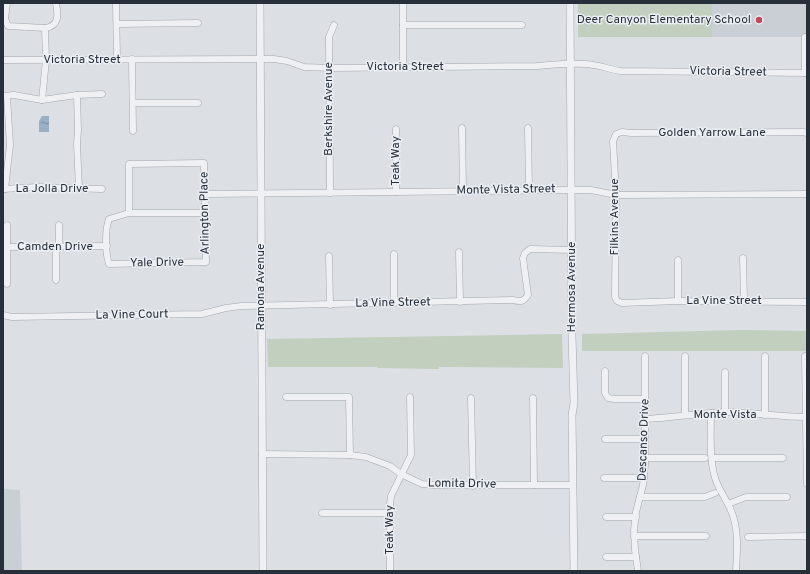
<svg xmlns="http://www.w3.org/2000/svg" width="810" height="574" viewBox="0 0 810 574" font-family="Overpass,sans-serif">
  <defs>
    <pattern id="water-ripples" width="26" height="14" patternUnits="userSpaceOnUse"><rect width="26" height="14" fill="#99afc3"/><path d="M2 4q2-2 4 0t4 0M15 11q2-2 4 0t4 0" fill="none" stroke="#7d8f9f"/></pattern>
  </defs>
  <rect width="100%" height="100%" fill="#dce0e5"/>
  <g fill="#cacfd6">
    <rect x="712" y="3" width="95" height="34"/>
    <polygon points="3,489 20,490 22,571 3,571"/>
  </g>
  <g fill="#c2cebe">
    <rect x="578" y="3" width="134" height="34"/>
    <polygon points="742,330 807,331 807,351 582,351 582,334"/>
    <polygon points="562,334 563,368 439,367 439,369 377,368 377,367 268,367 267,339"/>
  </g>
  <polygon fill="url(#water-ripples)" points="42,116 49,116 49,132 39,132 39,121"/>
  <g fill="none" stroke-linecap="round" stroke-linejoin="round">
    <g stroke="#a2a7ae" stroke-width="7">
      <g id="minor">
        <path d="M7,3l-2,16 3,7 37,2c15,-2 13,-14 11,-25"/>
        <polyline points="116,3 117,59"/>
        <polyline points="117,24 198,23"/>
        <polyline points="403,25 522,25"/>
        <polyline points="805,37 805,73"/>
        <polyline points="132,59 133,131"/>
        <path d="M3,60l271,-1 13,2 17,6 26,1 207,-2c15,-1 42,-4 56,-1 10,1 18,5 28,6l186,2"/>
        <polyline points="403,67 403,3"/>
        <polyline points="77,95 78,130 77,144 79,189"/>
        <polyline points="3,96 14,95 42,100 77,95 102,94"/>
        <polyline points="42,100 46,60 45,28"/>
        <polyline points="133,103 198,103"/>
        <polyline points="462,128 463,191"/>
        <polyline points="528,128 529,190"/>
        <polyline points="396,129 396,192"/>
        <polyline points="807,133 803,132 631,133 622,132 616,134 613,141 616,195 615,297 617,301 622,303 678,301 807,302"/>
        <polyline points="3,189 37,187 102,189"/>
        <polyline points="5,189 10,145 7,96"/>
        <polyline points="330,193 329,37 334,25"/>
        <polyline points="205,194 572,190 591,190 616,195 807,194"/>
        <path d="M129,213v-49l75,-1 2,99 -97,2c-4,-12 -4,-35 0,-45l20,-6h76"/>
        <polyline points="3,247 107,246"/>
        <polyline points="459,252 460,302"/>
        <polyline points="394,254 394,303"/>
        <polyline points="329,256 330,305"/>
        <polyline points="743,258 744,301"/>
        <polyline points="678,260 678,301"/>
        <polyline points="56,280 56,252 59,247 59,225"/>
        <polyline points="7,284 7,225"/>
        <path d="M3,315l9,2 190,-3 24,-6 15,-2 272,-6c8,2 10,2 15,-5l-5,-37 2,-5 5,-4 42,1"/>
        <polyline points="685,356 685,415"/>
        <polyline points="765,356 765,415"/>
        <polyline points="805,356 807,484"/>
        <polyline points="605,371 605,393 608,398 614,399 645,399"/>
        <polyline points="725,372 725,412"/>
        <polyline points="286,397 349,397 350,455"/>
        <polyline points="471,398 473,486"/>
        <polyline points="533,398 534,485"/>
        <path d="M711,413c0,20 -2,42 3,61 3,15 13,25 18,39 7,18 5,39 4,58"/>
        <path d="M645,419c27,-1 53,-6 80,-7 27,0 53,5 80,5"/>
        <polyline points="605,439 645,439"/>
        <polyline points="262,454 350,455 366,457 390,466 401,474 422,484 435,485 572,485"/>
        <polyline points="646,458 705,458"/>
        <polyline points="712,458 783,458"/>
        <polyline points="604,478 644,478"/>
        <polyline points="640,497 705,497 715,493"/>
        <polyline points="728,504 746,497 787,497"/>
        <polyline points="322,513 390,513"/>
        <polyline points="606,517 636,517"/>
        <polyline points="634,536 706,536"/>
        <polyline points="748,537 807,536"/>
        <polyline points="606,557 636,557"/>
        <polyline points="390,571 390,504 391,496 411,455 410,397"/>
        <polyline points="638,571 635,550 634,530 636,512 643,485 645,465 645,356"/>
      </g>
    </g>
    <g stroke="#a2a7ae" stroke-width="8">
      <g id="tertiary">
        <polyline points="260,3 263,571"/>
        <polyline points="570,3 572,336 574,403 572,415 574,571"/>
      </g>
    </g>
    <use href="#minor" stroke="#eef0f4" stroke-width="6"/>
    <use href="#tertiary" stroke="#eef0f4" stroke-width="7"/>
  </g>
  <circle fill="#c2495f" stroke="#ebeff3" stroke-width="1.5" cx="759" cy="20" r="4"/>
  <g text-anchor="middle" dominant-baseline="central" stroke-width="3" stroke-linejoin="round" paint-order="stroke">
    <g font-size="12" fill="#272f3a" stroke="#ebeff3" text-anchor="end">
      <text x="751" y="20">Deer Canyon Elementary School</text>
    </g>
    <g font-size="12" fill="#272f3a" stroke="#ebeff3">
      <text x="82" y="60">Victoria Street</text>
      <text x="405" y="67">Victoria Street</text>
      <text transform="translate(728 72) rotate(1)">Victoria Street</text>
      <text transform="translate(329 109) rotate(-90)">Berkshire Avenue</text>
      <text x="712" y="133">Golden Yarrow Lane</text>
      <text transform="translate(396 161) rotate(-90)">Teak Way</text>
      <text x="52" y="189">La Jolla Drive</text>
      <text transform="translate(506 190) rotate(-1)">Monte Vista Street</text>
      <text transform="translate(205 213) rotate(-91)">Arlington Place</text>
      <text transform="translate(615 217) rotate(-90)">Filkins Avenue</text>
      <text x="55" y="247">Camden Drive</text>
      <text transform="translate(157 263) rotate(-1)">Yale Drive</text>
      <text transform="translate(261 287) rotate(-90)">Ramona Avenue</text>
      <text transform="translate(572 287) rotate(-90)">Hermosa Avenue</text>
      <text x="724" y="301">La Vine Street</text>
      <text transform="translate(393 303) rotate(-1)">La Vine Street</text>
      <text transform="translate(132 315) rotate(-1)">La Vine Court</text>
      <text x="725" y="415">Monte Vista</text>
      <text transform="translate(644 440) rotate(-88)">Descanso Drive</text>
      <text transform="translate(462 484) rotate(1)">Lomita Drive</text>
      <text transform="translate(390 530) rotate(-90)">Teak Way</text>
    </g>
  </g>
  <rect width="810" height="574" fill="none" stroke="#272f3a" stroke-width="8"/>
</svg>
